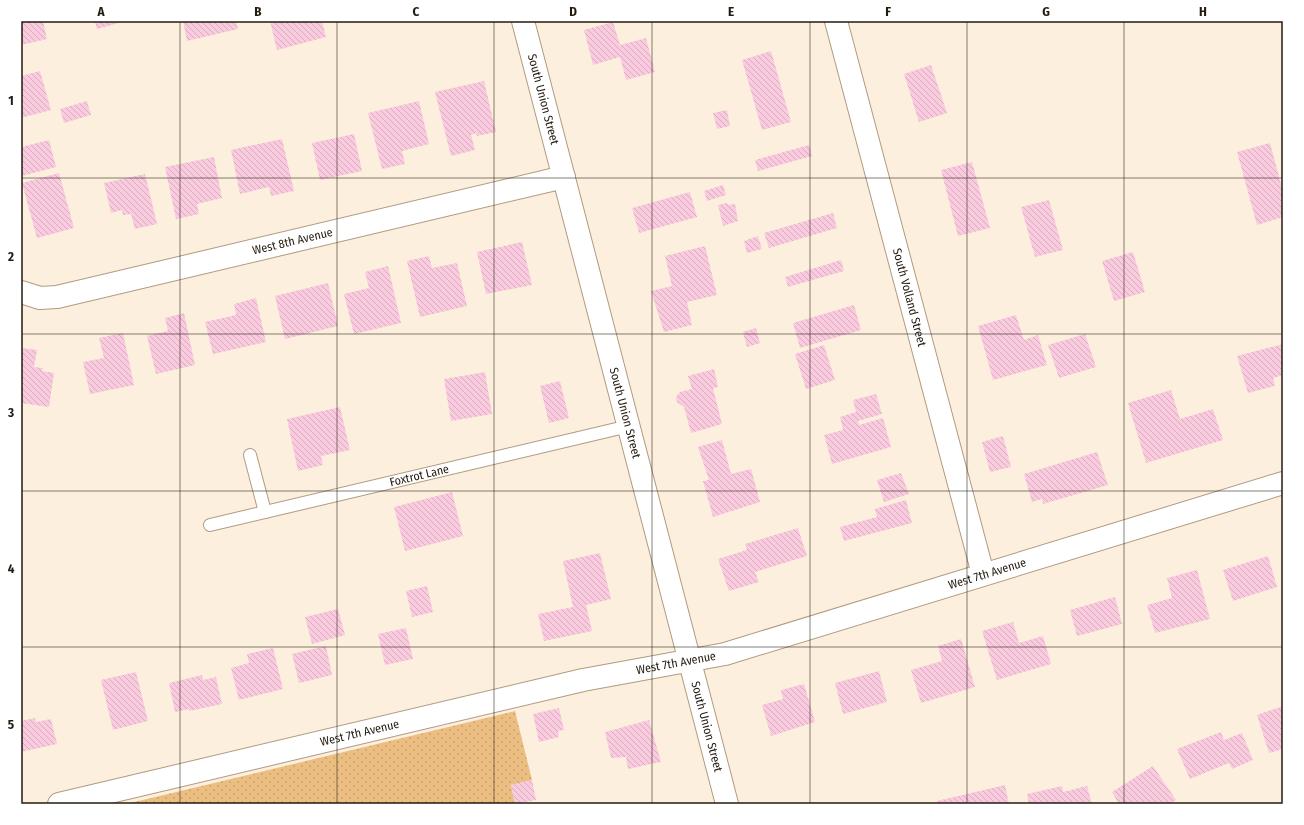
<svg xmlns="http://www.w3.org/2000/svg" width="1304" height="825" viewBox="0 0 1304 825" font-family="'Fira Sans Condensed',sans-serif">
  <defs>
    <pattern id="grass-dots" width="8" height="8" patternUnits="userSpaceOnUse"><rect width="8" height="8" fill="#ecbe82"/><path d="M2 2h.1M6 6h.1" fill="none" stroke="#caa36f" stroke-width="1.8" stroke-linecap="round"/></pattern>
    <pattern id="building-back-hatch" width="6" height="6" patternUnits="userSpaceOnUse"><rect width="6" height="6" fill="#facade"/><path d="M-1 5l2 2M0 0l6 6M5-1l2 2" fill="none" stroke="#d6adbd"/></pattern>
  </defs>
  <rect width="100%" height="100%" fill="#fdefde"/>
  <polygon fill="url(#grass-dots)" points="515,711 532,780 511,785 515,804 126,804"/>
  <g fill="url(#building-back-hatch)">
    <polygon points="21,21 43,21 47,39 21,45"/>
    <polygon points="95,21 126,21 97,29"/>
    <polygon points="183,21 236,21 238,29 187,41"/>
    <polygon points="270,21 322,21 326,37 277,50"/>
    <polygon points="613,22 620,45 646,38 655,72 626,80 620,57 593,65 584,30"/>
    <polygon points="771,51 791,122 762,130 742,60"/>
    <polygon points="931,65 947,113 919,122 904,74"/>
    <polygon points="40,71 51,110 21,118 21,76"/>
    <polygon points="484,81 496,132 477,136 476,133 471,135 475,150 451,156 435,92"/>
    <polygon points="87,101 91,115 64,123 60,109"/>
    <polygon points="419,101 429,144 402,151 405,164 382,169 368,113"/>
    <polygon points="727,110 730,126 717,129 713,113"/>
    <polygon points="354,134 362,171 320,180 312,143"/>
    <polygon points="282,139 294,191 271,196 269,187 240,194 231,150"/>
    <polygon points="49,140 56,167 22,176 21,147"/>
    <polygon points="1270,143 1283,192 1283,217 1257,225 1237,152"/>
    <polygon points="809,145 812,156 758,171 755,160"/>
    <polygon points="214,157 222,198 197,204 199,214 176,219 165,167"/>
    <polygon points="972,162 990,228 958,236 941,170"/>
    <polygon points="59,173 74,228 37,238 22,183"/>
    <polygon points="145,174 157,224 135,229 131,214 123,215 122,210 111,213 104,183"/>
    <polygon points="723,185 726,195 707,201 704,191"/>
    <polygon points="690,192 697,217 639,233 632,208"/>
    <polygon points="1049,200 1063,250 1035,257 1021,207"/>
    <polygon points="727,203 728,205 735,204 738,221 723,226 718,205"/>
    <polygon points="833,213 837,228 769,248 764,233"/>
    <polygon points="758,236 762,249 747,253 744,241"/>
    <polygon points="522,242 532,285 486,294 477,252"/>
    <polygon points="705,246 717,295 687,302 692,325 664,332 651,291 672,286 665,256"/>
    <polygon points="1133,252 1145,292 1114,301 1102,261"/>
    <polygon points="429,256 432,268 457,263 467,306 420,317 407,261"/>
    <polygon points="841,260 844,271 788,287 785,277"/>
    <polygon points="388,266 401,323 354,334 344,294 369,288 365,272"/>
    <polygon points="328,283 338,326 285,339 275,296"/>
    <polygon points="256,298 266,342 213,354 205,322 236,315 234,304"/>
    <polygon points="854,305 861,330 800,348 793,323"/>
    <polygon points="184,313 195,365 156,374 147,336 168,331 165,318"/>
    <polygon points="1016,315 1024,340 1038,335 1047,365 993,380 978,326"/>
    <polygon points="756,328 760,343 747,347 743,332"/>
    <polygon points="123,333 134,385 90,394 83,362 104,358 99,338"/>
    <polygon points="1085,334 1096,367 1059,378 1048,345"/>
    <polygon points="1283,344 1283,375 1273,378 1275,386 1248,393 1237,356"/>
    <polygon points="824,345 835,380 806,389 795,354"/>
    <polygon points="21,348 37,350 34,367 43,368 42,371 54,373 49,407 21,403"/>
    <polygon points="714,369 718,387 713,388 722,424 691,433 684,407 677,402 676,397 680,392 692,389 688,376"/>
    <polygon points="485,372 492,414 451,421 444,379"/>
    <polygon points="560,381 569,418 549,423 540,386"/>
    <polygon points="1171,390 1180,419 1213,409 1223,440 1146,463 1128,403"/>
    <polygon points="876,394 882,414 858,421 859,425 883,418 891,447 832,464 824,435 843,430 840,417 856,412 853,400"/>
    <polygon points="340,407 350,450 321,456 323,465 298,471 287,419"/>
    <polygon points="1003,436 1011,467 990,472 982,442"/>
    <polygon points="722,440 731,474 751,469 760,502 713,517 703,481 709,480 698,447"/>
    <polygon points="1097,452 1108,485 1043,504 1042,499 1032,502 1024,474"/>
    <polygon points="901,473 909,494 884,502 877,480"/>
    <polygon points="452,492 463,536 405,551 394,507"/>
    <polygon points="906,500 912,523 844,541 840,527 877,517 875,509"/>
    <polygon points="798,528 807,556 755,572 759,582 729,591 718,559 747,550 745,544"/>
    <polygon points="600,553 611,599 586,605 592,631 544,641 538,614 573,607 563,561"/>
    <polygon points="1268,556 1277,587 1233,601 1223,570"/>
    <polygon points="1197,570 1210,619 1155,633 1147,605 1172,598 1167,578"/>
    <polygon points="427,586 433,612 412,617 406,591"/>
    <polygon points="1115,597 1122,624 1077,636 1070,610"/>
    <polygon points="338,609 345,635 312,644 305,617"/>
    <polygon points="1013,622 1019,643 1043,636 1051,664 997,680 982,631"/>
    <polygon points="406,628 413,659 385,665 378,634"/>
    <polygon points="961,639 975,687 921,703 911,670 942,661 938,646"/>
    <polygon points="326,646 332,675 299,683 292,654"/>
    <polygon points="273,648 283,689 239,700 231,668 249,663 247,654"/>
    <polygon points="879,671 887,702 843,714 835,683"/>
    <polygon points="136,672 148,721 113,730 101,680"/>
    <polygon points="202,675 203,680 216,677 222,704 189,711 189,709 175,712 169,683"/>
    <polygon points="804,684 815,722 771,736 762,705 783,699 781,690"/>
    <polygon points="1283,706 1283,749 1269,753 1257,715"/>
    <polygon points="559,708 564,730 558,731 559,737 539,742 533,714"/>
    <polygon points="35,718 36,722 51,719 57,744 21,752 21,721"/>
    <polygon points="649,720 661,762 628,769 626,757 611,758 605,732"/>
    <polygon points="1221,732 1224,740 1242,733 1253,760 1232,769 1229,763 1190,779 1177,749"/>
    <polygon points="1153,766 1176,800 1170,804 1119,804 1112,792"/>
    <polygon points="532,780 536,800 515,804 511,785"/>
    <polygon points="1005,785 1009,804 938,804 937,801"/>
    <polygon points="1062,786 1063,792 1087,786 1092,804 1029,804 1027,794"/>
  </g>
  <g fill="none" stroke-linecap="round" stroke-linejoin="round">
    <g stroke="#b09b80" stroke-width="14">
      <g id="service">
        <polyline points="250,455 265,512"/>
        <path id="s1" d="M210,525l419,-99"/>
      </g>
    </g>
    <g stroke="#b09b80" stroke-width="24">
      <g id="minor">
        <path id="s2" d="M836,21l147,553"/>
        <path id="s3" d="M21,292l19,6 17,-1 507,-120"/>
      </g>
    </g>
    <g stroke="#b09b80" stroke-width="24">
      <g id="tertiary">
        <path id="s4" d="M59,804l524,-124 142,-26 558,-171"/>
      </g>
    </g>
    <g stroke="#b09b80" stroke-width="24">
      <g id="secondary">
        <path id="s5" d="M523,21l204,783"/>
      </g>
    </g>
    <use href="#service" stroke="#fff" stroke-width="12"/>
    <use href="#minor" stroke="#fff" stroke-width="22"/>
    <use href="#tertiary" stroke="#fff" stroke-width="22"/>
    <use href="#secondary" stroke="#fff" stroke-width="22"/>
  </g>
  <path fill="none" stroke="#231b11" stroke-width="1" stroke-opacity="0.55" d="M180,21v783M337,21v783M494,21v783M652,21v783M810,21v783M967,21v783M1124,21v783M21,178h1262M21,334h1262M21,491h1262M21,647h1262"/>
  <g text-anchor="middle" dominant-baseline="central" stroke-width="3" stroke-linejoin="round" paint-order="stroke">
    <g font-size="12" fill="#231b11" stroke="#fff">
      <text stroke="none"><textPath href="#s5" startOffset="81">South Union Street</textPath></text>
      <text stroke="none"><textPath href="#s3" startOffset="279">West 8th Avenue</textPath></text>
      <text stroke="none"><textPath href="#s2" startOffset="286">South Volland Street</textPath></text>
      <text stroke="none"><textPath href="#s5" startOffset="405">South Union Street</textPath></text>
      <text stroke="none"><textPath href="#s1" startOffset="215">Foxtrot Lane</textPath></text>
      <text stroke="none"><textPath href="#s4" startOffset="957">West 7th Avenue</textPath></text>
      <text stroke="none"><textPath href="#s4" startOffset="633">West 7th Avenue</textPath></text>
      <text stroke="none"><textPath href="#s5" startOffset="729">South Union Street</textPath></text>
      <text stroke="none"><textPath href="#s4" startOffset="309">West 7th Avenue</textPath></text>
    </g>
  </g>
  <rect width="1304" height="825" fill="none" stroke="#ffffff" stroke-width="44"/>
  <rect x="22" y="22" width="1260" height="781" fill="none" stroke="#231b11" stroke-width="1.5"/>
  <g font-size="13" text-anchor="middle" font-weight="bold" fill="#231b11">
    <text x="101" y="16">A</text>
    <text x="258" y="16">B</text>
    <text x="416" y="16">C</text>
    <text x="573" y="16">D</text>
    <text x="731" y="16">E</text>
    <text x="888" y="16">F</text>
    <text x="1046" y="16">G</text>
    <text x="1203" y="16">H</text>
    <text x="11" y="105">1</text>
    <text x="11" y="261">2</text>
    <text x="11" y="417">3</text>
    <text x="11" y="573">4</text>
    <text x="11" y="729">5</text>
  </g>
</svg>
